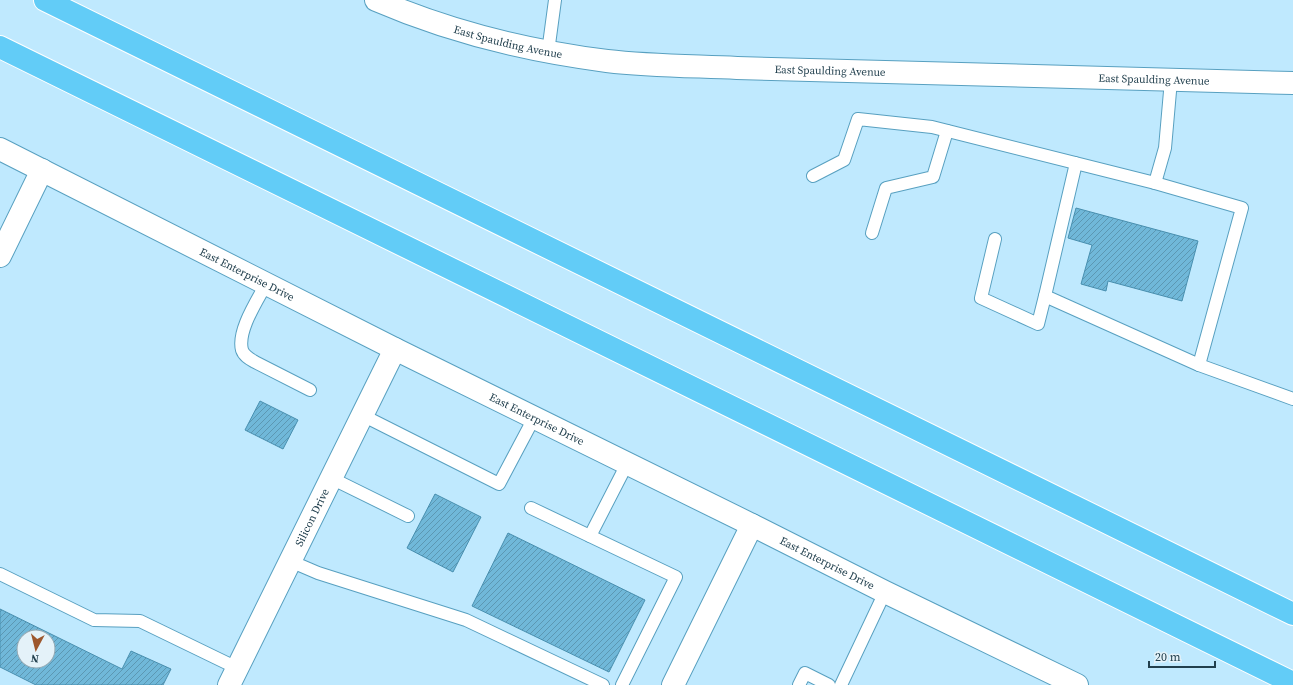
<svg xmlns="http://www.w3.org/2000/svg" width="1293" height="685" viewBox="0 0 1293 685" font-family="'Source Serif 4',serif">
  <defs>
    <pattern id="building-hatch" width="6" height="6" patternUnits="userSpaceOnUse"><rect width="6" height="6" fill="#70b8d9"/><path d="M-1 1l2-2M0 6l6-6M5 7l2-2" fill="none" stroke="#5c97b2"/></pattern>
  </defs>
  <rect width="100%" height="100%" fill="#bfe9fe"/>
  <g fill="url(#building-hatch)" stroke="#488faf" fill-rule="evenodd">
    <polygon points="1076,208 1198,241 1182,301 1108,281 1106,291 1081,284 1092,245 1068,238"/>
    <polygon points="260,401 298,420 283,449 245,430"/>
    <polygon points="435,494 481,517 453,572 407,548"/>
    <polygon points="508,533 645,600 609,672 472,606"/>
    <path d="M0,609l122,60 9,-18 40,18 -8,16h-127l-36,-18zM24,637h24v24h-24z"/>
  </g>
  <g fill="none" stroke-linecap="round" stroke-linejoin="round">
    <g stroke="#58a0c0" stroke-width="14">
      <g id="service">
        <polyline points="548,52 555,0"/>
        <polyline points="813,176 844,160 858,119 932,127 1155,183 1242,208 1199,365 1045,296 1076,163"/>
        <polyline points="1155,183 1165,148 1171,80"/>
        <polyline points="872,233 886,188 933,177 947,131"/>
        <polyline points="995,239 981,298 1038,324 1045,296"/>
        <path d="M266,284c-9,17 -29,47 -24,66 2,6 8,9 13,12l55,28"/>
        <polyline points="1199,365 1293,399"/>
        <polyline points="362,415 499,484 534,418"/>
        <polyline points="331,478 408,516"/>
        <polyline points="531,508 676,577 622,685"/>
        <polyline points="590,536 627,464"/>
        <polyline points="290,561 318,573 466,620 603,685"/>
        <polyline points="0,574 94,620 140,621 237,668"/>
        <polyline points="799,685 805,673 829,685"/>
        <polyline points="841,685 885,592"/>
      </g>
    </g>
    <g stroke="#58a0c0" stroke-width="24">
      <g id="minor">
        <path id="s1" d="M0,149l395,200 357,176 133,67 192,93"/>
        <polyline points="0,256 42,170"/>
        <path id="s2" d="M229,685l166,-336"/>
        <polyline points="673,685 752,525"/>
      </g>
    </g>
    <g stroke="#58a0c0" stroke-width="24">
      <g id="tertiary">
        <path id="s3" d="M376,0c74,32 152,51 231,61 43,5 87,5 130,7l556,15"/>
      </g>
    </g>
    <g stroke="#fff" stroke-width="24">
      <g id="trunk">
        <polyline points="45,0 1293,614"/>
        <polyline points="0,47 1293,683"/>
      </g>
    </g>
    <use href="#service" stroke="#fff" stroke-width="12"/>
    <use href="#minor" stroke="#fff" stroke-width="22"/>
    <use href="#tertiary" stroke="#fff" stroke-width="22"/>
    <use href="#trunk" stroke="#62ccf7" stroke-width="22"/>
  </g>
  <g text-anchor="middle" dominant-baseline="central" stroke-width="3.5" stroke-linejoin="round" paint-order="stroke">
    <g font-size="11" fill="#213f4d" stroke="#e4f2f9">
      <text stroke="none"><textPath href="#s3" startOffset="139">East Spaulding Avenue</textPath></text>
      <text stroke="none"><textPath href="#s3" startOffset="463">East Spaulding Avenue</textPath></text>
      <text stroke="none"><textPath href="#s3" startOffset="787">East Spaulding Avenue</textPath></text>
      <text stroke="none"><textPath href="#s1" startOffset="277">East Enterprise Drive</textPath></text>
      <text stroke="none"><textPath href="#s1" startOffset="601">East Enterprise Drive</textPath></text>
      <text stroke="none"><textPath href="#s2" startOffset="187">Silicon Drive</textPath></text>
      <text stroke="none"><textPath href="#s1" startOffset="925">East Enterprise Drive</textPath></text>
    </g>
  </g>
  <g transform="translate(36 649) rotate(187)"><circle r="19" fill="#e4f2f9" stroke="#96aab4"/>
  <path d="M0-3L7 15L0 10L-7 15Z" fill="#9d572d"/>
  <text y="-6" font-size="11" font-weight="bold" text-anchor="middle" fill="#213f4d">N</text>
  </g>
  <path d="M1149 661v6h66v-6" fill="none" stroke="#213f4d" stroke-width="2"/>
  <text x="1155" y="661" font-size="12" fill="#213f4d" stroke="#e4f2f9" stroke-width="3" paint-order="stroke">20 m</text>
</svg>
